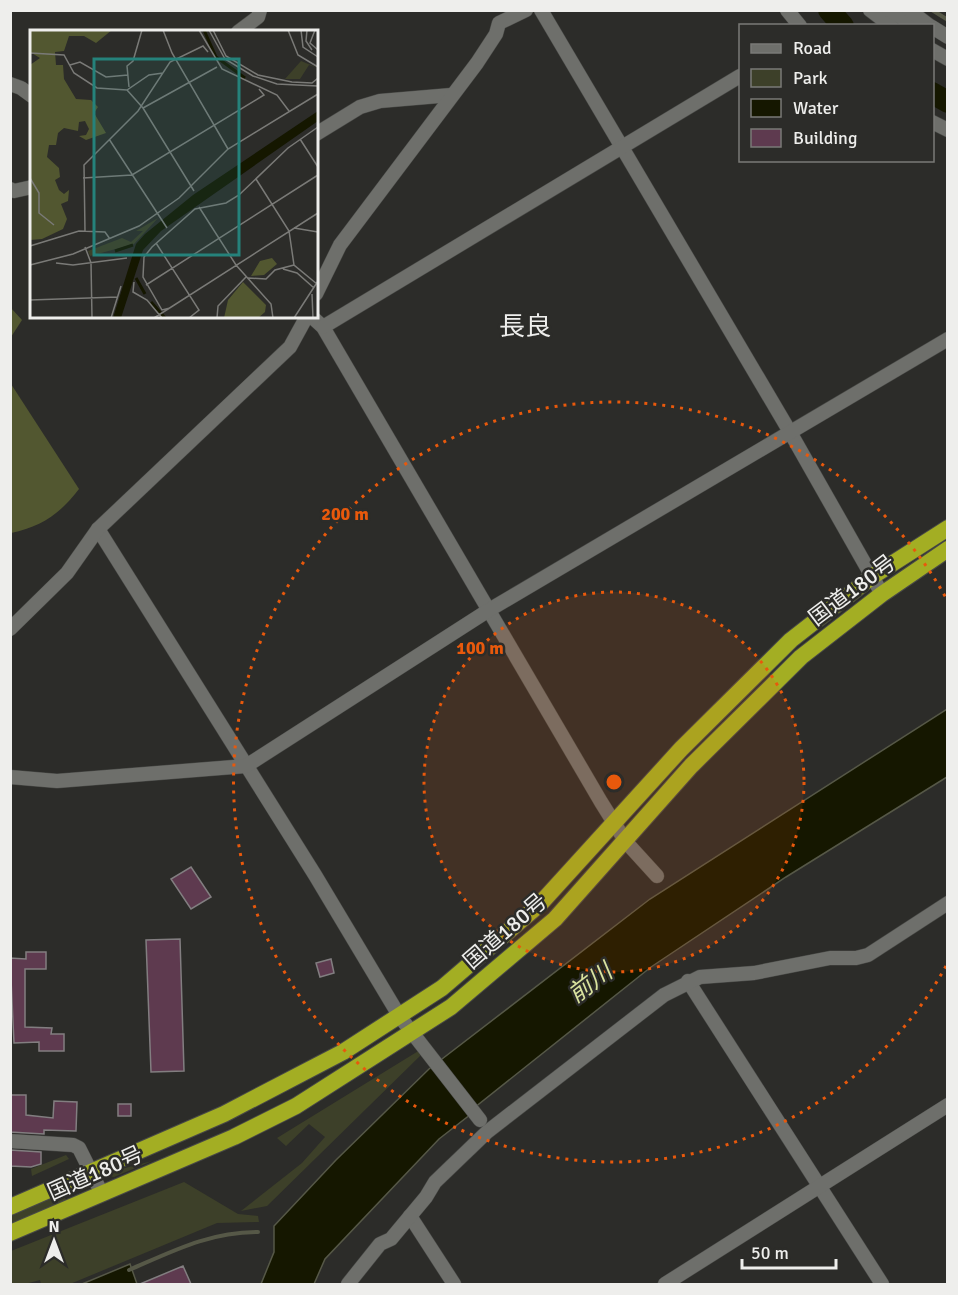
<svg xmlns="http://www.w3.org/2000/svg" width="958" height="1295" viewBox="0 0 958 1295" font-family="Signika,'Noto Sans JP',sans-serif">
  <rect width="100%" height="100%" fill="#2c2c29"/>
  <g fill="#3d4029">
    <polygon points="420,1050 420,1056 267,1206 241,1211 302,1163 325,1137 309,1124 286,1146 277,1138"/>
    <polygon points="66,1155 69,1159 32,1176 31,1169"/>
    <polygon points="152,1161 114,1177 110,1176 114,1171"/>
    <polygon points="184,1182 238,1214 258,1216 259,1222 217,1223 70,1284 41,1284 40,1280 25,1284 11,1284 11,1251"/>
    <polygon points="62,1192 67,1202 11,1224 10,1216"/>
  </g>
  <g fill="#525730">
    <polygon points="11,308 22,320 11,337"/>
    <path d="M11,384l68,105c-18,24 -38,38 -68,44z"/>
  </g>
  <g fill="#151700" stroke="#565847" stroke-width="1.5">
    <polygon points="947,709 947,777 786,877 651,967 474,1108 471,1114 439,1139 325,1259 314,1284 261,1284 274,1252 274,1226 336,1160 429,1069 650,899"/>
    <polygon points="130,1264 137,1284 82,1284"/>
  </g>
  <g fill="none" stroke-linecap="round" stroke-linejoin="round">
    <g stroke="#565847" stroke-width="4">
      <polyline points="932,10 948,20"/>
      <path d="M129,1270c44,-19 80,-38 129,-38"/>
    </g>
    <g stroke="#151700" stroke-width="22">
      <polyline points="829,10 843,26"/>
      <polyline points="932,93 948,102"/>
    </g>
  </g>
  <g fill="#5e3a4f" stroke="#827e80" stroke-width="1.5">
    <polygon points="191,867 211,897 191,909 171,879"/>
    <polygon points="180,939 184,1071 151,1072 146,940"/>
    <polygon points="26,952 46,952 46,969 25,969 25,1027 52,1028 51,1034 64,1034 64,1051 39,1051 39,1042 14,1043 10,958 26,959"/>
    <polygon points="331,959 334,973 320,977 316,963"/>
    <polygon points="10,1095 26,1095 26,1115 53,1118 54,1101 77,1102 76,1131 44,1130 44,1134 10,1132"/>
    <rect x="118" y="1104" width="13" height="12"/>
    <polygon points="10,1150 41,1152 41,1164 31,1167 10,1166"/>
    <polygon points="183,1266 191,1284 140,1284"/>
  </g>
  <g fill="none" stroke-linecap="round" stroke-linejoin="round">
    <g stroke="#484946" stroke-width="15">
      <g id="minor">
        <polyline points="541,10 790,432 882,594"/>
        <polyline points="787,10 800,26"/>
        <polyline points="870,10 891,26"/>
        <polyline points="889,10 916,26"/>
        <polyline points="909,10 930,26"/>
        <polyline points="932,27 948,37"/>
        <polyline points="238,32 258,17 260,10"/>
        <polyline points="932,50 948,59"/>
        <polyline points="10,84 21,88 32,96"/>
        <polyline points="932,122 948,130"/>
        <polyline points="316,134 360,107 380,101 451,95"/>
        <polyline points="10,189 14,191 32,187"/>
        <polyline points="316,294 340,245 477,63 496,34 499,23 526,10"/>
        <polyline points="311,316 323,327 601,802 626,842 657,876"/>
        <polyline points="323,327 740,76"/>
        <polyline points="98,529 315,875 400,1017 480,1120"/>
        <polyline points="10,629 67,573 98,529 290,347 307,316"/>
        <polyline points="10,777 57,781 246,766 489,610 948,339"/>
        <polyline points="688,981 882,1284"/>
        <polyline points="10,1141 73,1145 79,1148 102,1194"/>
        <polyline points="410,1216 454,1284"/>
        <polyline points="348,1284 380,1244 391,1239 426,1197 435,1182 487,1132 664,995 700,977 754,973 830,958 856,958 868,955 948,903"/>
        <polyline points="665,1284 948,1105"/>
      </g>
    </g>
    <g stroke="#484946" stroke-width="18">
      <g id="trunk">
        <polyline points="10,1207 224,1114 343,1052 442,988 540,904 681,749 791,640 873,576 948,528"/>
        <polyline points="10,1233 234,1137 296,1106 451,1007 555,919 691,766 801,657 882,594 948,549"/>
      </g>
    </g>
    <use href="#minor" stroke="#6e6f6b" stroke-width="14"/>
    <use href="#trunk" stroke="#a3ae23" stroke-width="16"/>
  </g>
  <circle cx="614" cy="782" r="190" fill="#e8590c" fill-opacity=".12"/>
  <g fill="none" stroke="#e8590c" stroke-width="3" stroke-dasharray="3 6">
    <circle cx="614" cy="782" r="190"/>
    <path d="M946 966A380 380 0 1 1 946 598"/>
  </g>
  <g text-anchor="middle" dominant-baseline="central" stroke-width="5" stroke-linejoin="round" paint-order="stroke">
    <g font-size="22" fill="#eeeeec" stroke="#2c2c29">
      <text transform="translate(852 590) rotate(-37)">国道180号</text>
      <text transform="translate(505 931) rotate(-41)">国道180号</text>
      <text transform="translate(95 1173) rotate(-24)">国道180号</text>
    </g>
    <g font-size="24" font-style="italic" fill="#dae39f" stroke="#2c2c29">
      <text transform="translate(590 983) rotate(-37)">前川</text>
    </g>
    <g font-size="26" fill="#eeeeec" stroke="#2c2c29">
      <text x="525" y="327">長良</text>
    </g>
  </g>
  <g transform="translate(30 30)">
    <rect width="288" height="288" fill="#2c2c29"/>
    <path d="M271,31l17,7 -9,-3 -9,14h-15zM128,188l-24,26 -44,12 -2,-5 34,-13 9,4 12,-11h-7z" fill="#3d4029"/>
    <path d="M0,0h82l-16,13 -12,-7h-15l-5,15 -9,1 1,13h7l1,14 12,20 15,1 7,7 -4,6 12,20 -20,7 -7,-4 7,-1 3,-6 -4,-8 -6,1 -1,9 -14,-3 -6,5 -2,12h-7l-2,12 12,11 1,9 -5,3 4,10 5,4 5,-4 -1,11 -7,3 6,15 -4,10 -21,10 -12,1v-175l10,-7 -10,-6zM242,228l5,6 -13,11 -13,1 9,-15zM213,252l23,23 -1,7 -7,6h-34l4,-18z" fill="#525730"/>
    <path d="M288,81v10l-157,110 -18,19 -22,68h-8l23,-74 9,-10 48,-39z" fill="#151700"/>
    <path fill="none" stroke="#151700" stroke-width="3" d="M174,0l12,27 29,21M85,221l18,-6M106,248l9,16M121,272l14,16"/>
    <path fill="none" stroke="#7a7a77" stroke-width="1.5" d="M133,0l9,23 56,96M169,0l23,39 55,26 12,16M179,0l16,29 28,17 24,8 41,2M183,0l13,26 32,19 34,7 20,1 6,-5M258,0l10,25 20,12M271,0l2,17 15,10M277,0l-1,11 6,9M285,0l-5,13 8,7M0,23l34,2 10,18 23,15 30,2 22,-15 14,-2M40,35l10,-3 26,15 22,-2M99,57l-2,-21 6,-5 9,-31M97,60l16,18 51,83M113,78l74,-41M79,109l58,89M270,109l18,28M0,148l9,15v20l15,12M53,148l49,-3 132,-80 -5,-6M226,149l33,52 5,34 23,19M169,177l37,58 35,39 2,14M264,198l24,4M55,201l-1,-66 54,-54 32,-49 33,-16 5,6M126,213l43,67 -10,8M0,216l49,-15 26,1 5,7M55,217l6,16 1,55M26,233l17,2 54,-7M0,235l43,-11 66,-28 40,-28 49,-49 90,-55M253,239l14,4 17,15M218,248l18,1 9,-9 19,-5M104,252l-1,10 14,8 15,18M116,255l172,-110M282,264l1,24M0,270l88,-3M140,278l-8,2 -19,-33 1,-20 8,-10 43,-38 31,-6 13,-8 49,-47 30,-21M81,288l10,-32M124,288l164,-105M187,288l1,-12 28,-29M264,288l24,-37"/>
    <path fill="#25827b" fill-opacity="0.15" stroke="#25827b" stroke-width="3" d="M64,29h145v196h-145z"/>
    <rect width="288" height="288" fill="none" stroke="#eeeeec" stroke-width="3"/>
  </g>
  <circle cx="614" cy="782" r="9" fill="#e8590c" stroke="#2c2c29" stroke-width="3"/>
  <g font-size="18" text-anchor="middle" font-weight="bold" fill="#e8590c" stroke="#2c2c29" stroke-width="5" stroke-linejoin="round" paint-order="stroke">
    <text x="345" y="520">200 m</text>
    <text x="480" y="654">100 m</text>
  </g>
  <rect width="958" height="1295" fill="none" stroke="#eeeeec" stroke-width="24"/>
  <rect x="739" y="24" width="195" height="138" fill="#2c2c29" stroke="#7a7a77" stroke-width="1.5"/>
  <rect x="751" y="44" width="30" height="9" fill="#6e6f6b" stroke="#7a7a77" stroke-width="1.5"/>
  <text x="793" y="54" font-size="18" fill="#eeeeec">Road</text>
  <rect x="751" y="69" width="30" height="18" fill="#3d4029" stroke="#7a7a77" stroke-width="1.5"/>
  <text x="793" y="84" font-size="18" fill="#eeeeec">Park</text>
  <rect x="751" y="99" width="30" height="18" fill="#151700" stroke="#7a7a77" stroke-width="1.5"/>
  <text x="793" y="114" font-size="18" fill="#eeeeec">Water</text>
  <rect x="751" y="129" width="30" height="18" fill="#5e3a4f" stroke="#7a7a77" stroke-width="1.5"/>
  <text x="793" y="144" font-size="18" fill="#eeeeec">Building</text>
  <g transform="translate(54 1241)" stroke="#2c2c29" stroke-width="4.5" paint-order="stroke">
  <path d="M0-4.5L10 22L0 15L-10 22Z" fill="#eeeeec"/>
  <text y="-9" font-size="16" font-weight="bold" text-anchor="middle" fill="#eeeeec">N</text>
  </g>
  <path d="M742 1259v9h94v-9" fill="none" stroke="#eeeeec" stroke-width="3"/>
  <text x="751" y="1259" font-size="18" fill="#eeeeec" stroke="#2c2c29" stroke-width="4.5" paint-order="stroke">50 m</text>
</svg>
